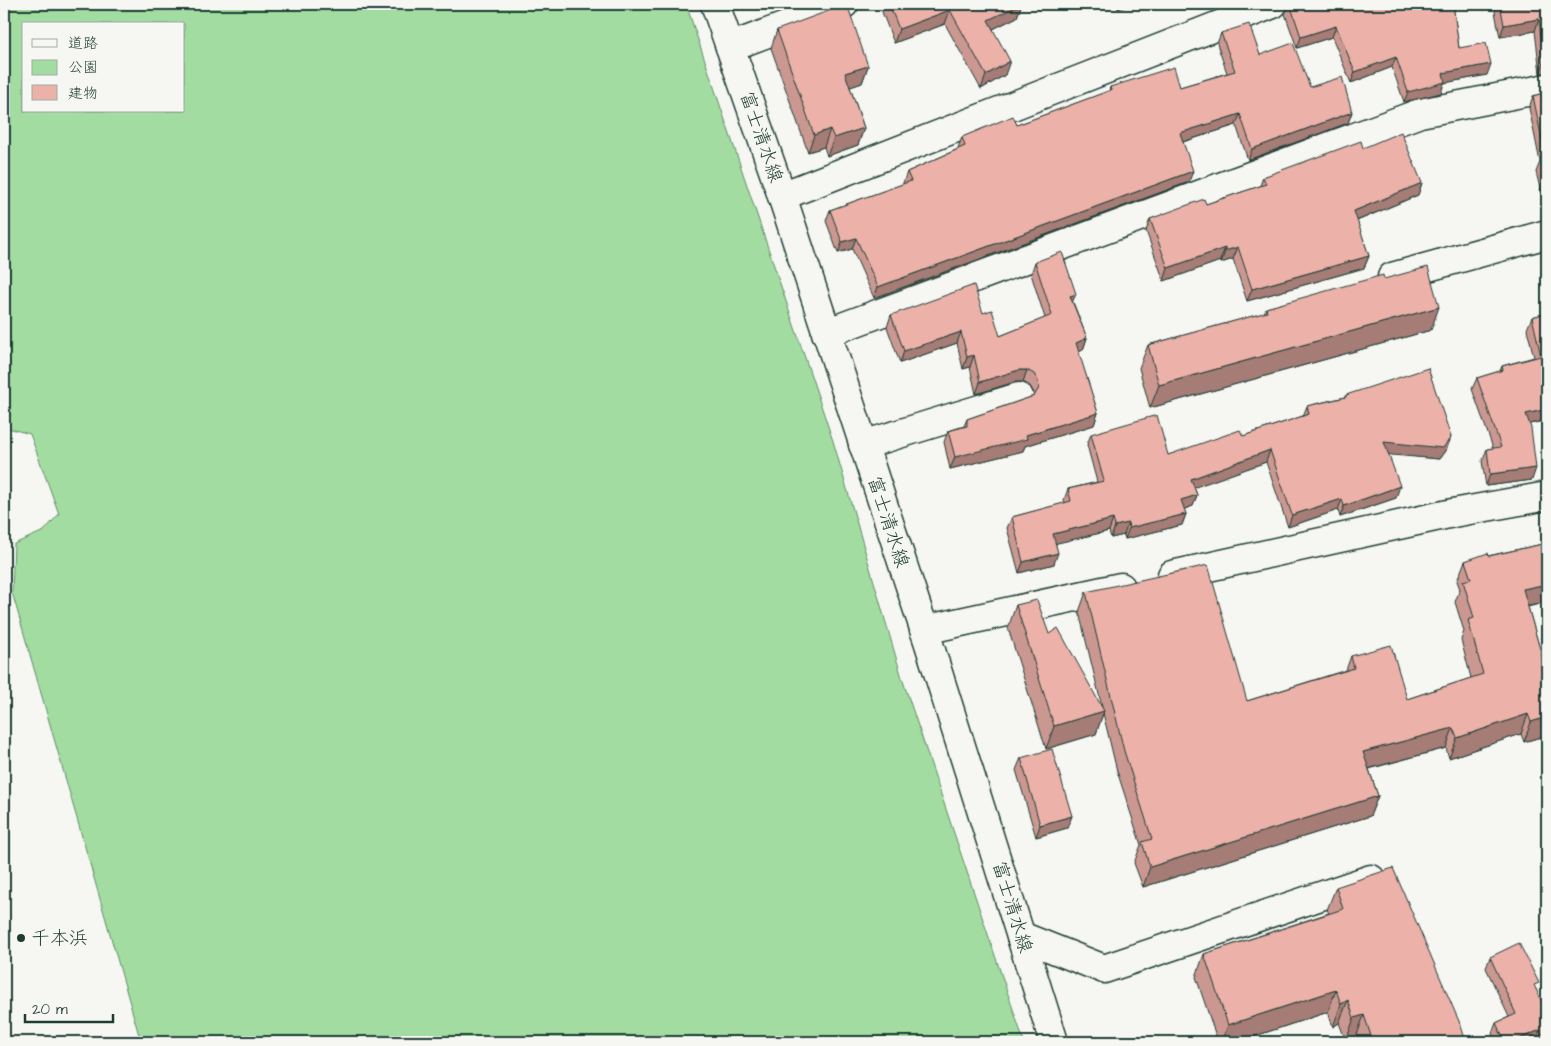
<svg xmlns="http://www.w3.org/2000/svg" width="1551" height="1046" viewBox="0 0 1551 1046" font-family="'Architects Daughter','Klee One',sans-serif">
  <rect width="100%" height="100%" fill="#f6f6f2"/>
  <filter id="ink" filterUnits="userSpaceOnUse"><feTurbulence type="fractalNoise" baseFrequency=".02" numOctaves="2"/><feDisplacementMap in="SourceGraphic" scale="10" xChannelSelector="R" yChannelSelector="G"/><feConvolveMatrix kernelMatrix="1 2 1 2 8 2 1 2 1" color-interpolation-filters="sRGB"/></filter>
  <g filter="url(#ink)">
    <path fill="#a3dca1" stroke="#618c6a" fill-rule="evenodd" d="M4,4h682l147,437 69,237 122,364h-883l-129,-450 2,-48 30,-13 15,-17 -29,-80 -26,-7zM24,24h160v87h-160z"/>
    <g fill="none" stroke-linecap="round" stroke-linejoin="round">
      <g stroke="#1f3d34" stroke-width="31">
        <g id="minor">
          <polyline points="730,47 844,4"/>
          <polyline points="782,196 1273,4"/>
          <polyline points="1392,277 1547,234"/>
          <polyline points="826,333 1420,113 1547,88"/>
          <polyline points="863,445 1019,397"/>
          <polyline points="1172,575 1453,513 1547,496"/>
          <polyline points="924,630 1121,587"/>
          <polyline points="1021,936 1104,969 1371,879"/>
        </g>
      </g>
      <g stroke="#1f3d34" stroke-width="31">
        <polyline id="major" points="715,4 782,196 929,644 1054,1042"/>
      </g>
      <use href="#minor" stroke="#f6f6f2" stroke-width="28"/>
      <use href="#major" stroke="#f6f6f2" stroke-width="28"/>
    </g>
    <g fill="#cb9891" stroke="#1f3d34">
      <polygon points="885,4 1027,4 1021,6 1017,17 993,29 1005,75 981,89 945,24 894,43 882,12"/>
      <polygon points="1117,4 1132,4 1118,9"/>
      <polygon points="1289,4 1453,4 1459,48 1487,75 1444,83 1441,93 1404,102 1392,67 1351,83 1332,37 1297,48 1285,14"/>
      <polygon points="1498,4 1547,4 1547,73 1540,73 1535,31 1500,37 1495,12"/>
      <polygon points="777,30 868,66 862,83 850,87 864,128 858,145 827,156 824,147 808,152 771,48"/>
      <polygon points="1221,33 1260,55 1310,87 1352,112 1348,123 1248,160 1236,125 1183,142 1189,182 874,298 852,249 838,253 826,221 830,210 903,184 903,183 907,172 958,149 958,148 962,137 1017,125 1109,91 1110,87 1180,87 1227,73 1217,44"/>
      <polygon points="1547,92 1547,195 1542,196 1536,172 1540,162 1529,108 1533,96"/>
      <polygon points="1363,148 1422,183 1418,195 1357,221 1369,256 1364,268 1247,301 1233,259 1221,263 1220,261 1164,281 1146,231 1150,219 1206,204 1260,186 1263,177"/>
      <polygon points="1035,262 1073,302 1087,338 1083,350 1078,352 1098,413 1094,425 1025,446 1023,451 950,469 944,442 948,431 964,426 967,419 1034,396 1034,393 1030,386 1023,382 1015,382 976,394 970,367 963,369 957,343 900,363 887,327 891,315 983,313 1000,336 1045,318 1031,274"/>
      <polygon points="1384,279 1431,330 1150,408 1139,368 1148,345 1264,313 1266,308"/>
      <polygon points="1547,313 1547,420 1529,424 1532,480 1486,486 1482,461 1487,449 1493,448 1472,389 1477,378 1500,371 1502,366 1534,357 1527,329 1532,317"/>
      <polygon points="1346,395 1451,437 1447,448 1439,459 1388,454 1396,498 1340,517 1338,510 1288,527 1266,462 1194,487 1197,495 1193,506 1184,509 1186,514 1182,525 1125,539 1124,535 1111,538 1109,531 1056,543 1054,564 1019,573 1007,528 1012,517 1065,503 1064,500 1068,489 1097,482 1087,445 1091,434 1168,455 1243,436 1303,416 1307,406 1345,397"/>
      <polygon points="1547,543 1547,602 1528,607 1543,660 1547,660 1547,735 1524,742 1521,734 1449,758 1446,748 1369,769 1378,796 1370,816 1143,887 1134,863 1141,845 1117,771 1103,713 1096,734 1046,749 1008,628 1016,605 1049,634 1102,707 1079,612 1086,592 1247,701 1346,670 1351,656 1407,699 1471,678 1461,640 1464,631 1455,602 1460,589 1457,581 1465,561"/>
      <polygon points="1021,758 1072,816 1067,828 1036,837 1016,770"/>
      <polygon points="1336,887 1466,1042 1357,1042 1356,1038 1346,1041 1339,1023 1333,1027 1328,1012 1237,1042 1218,1042 1196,977 1204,954 1329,913 1327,910"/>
      <polygon points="1490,957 1536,989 1547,1042 1536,1042 1536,1041 1533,1042 1496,1042 1492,1034 1496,1023 1509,1017 1486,968"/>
    </g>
    <g fill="#a57c76" stroke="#1f3d34">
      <polygon points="1016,4 1027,4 1021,6 1017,17 983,34 988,20"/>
      <polygon points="1120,4 1132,4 1118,9"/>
      <polygon points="950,10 945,24 894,43 899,29"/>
      <polygon points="1539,19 1535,31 1500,37 1504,25"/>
      <polygon points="1336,26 1332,37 1297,48 1301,37"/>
      <polygon points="1396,57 1392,67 1351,83 1355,72"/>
      <polygon points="1010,61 1005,75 981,89 986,75"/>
      <polygon points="1544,62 1547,62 1547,73 1540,73"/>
      <polygon points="1491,64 1487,75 1444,83 1441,93 1404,102 1408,92 1443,73"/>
      <polygon points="868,66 862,83 839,91 845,73"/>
      <polygon points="1352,112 1348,123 1248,160 1252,149"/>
      <polygon points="1240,114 1236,125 1176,144 1180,133"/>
      <polygon points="864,128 858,145 827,156 834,138"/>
      <polygon points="830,129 824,147 808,152 814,135"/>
      <polygon points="1193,171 1189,182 874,298 878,287"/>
      <polygon points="1422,183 1418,195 1349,224 1354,211"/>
      <polygon points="1547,184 1547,195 1542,196"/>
      <polygon points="856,238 852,249 838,253 842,242"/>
      <polygon points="1238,247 1233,259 1221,263 1225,251"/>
      <polygon points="1225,248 1220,261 1164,281 1168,268"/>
      <polygon points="1369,256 1364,268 1247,301 1252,289"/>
      <polygon points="1076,294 1071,305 1070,296"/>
      <polygon points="1439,307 1431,330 1150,408 1159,385"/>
      <polygon points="961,332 957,343 900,363 904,351"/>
      <polygon points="1087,338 1083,350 1071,354 1076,343"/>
      <polygon points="974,355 970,367 963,369 967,357"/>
      <polygon points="1019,370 1027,370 1023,382 1015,382 976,394 980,382"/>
      <polygon points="1547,409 1547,420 1522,426 1526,414"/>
      <polygon points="1098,413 1094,425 1025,446 1023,451 950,469 955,457"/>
      <polygon points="1451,437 1447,448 1439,459 1380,454 1384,442"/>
      <polygon points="1270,450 1266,462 1187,490 1191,479"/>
      <polygon points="1536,468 1532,480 1486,486 1490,474"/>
      <polygon points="1400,486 1396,498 1340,517 1344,506"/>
      <polygon points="1197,495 1193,506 1177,512 1181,500"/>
      <polygon points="1342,499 1338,510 1288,527 1292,515"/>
      <polygon points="1186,514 1182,525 1125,539 1129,528"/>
      <polygon points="1113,519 1109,531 1049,545 1053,534"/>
      <polygon points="1128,523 1124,535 1111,538 1115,526"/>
      <polygon points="1058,553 1054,564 1019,573 1023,562"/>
      <polygon points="1547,584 1547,602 1516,609 1523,589"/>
      <polygon points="1104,711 1096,734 1046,749 1054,726"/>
      <polygon points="1528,714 1521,734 1449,758 1457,738"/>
      <polygon points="1547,717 1547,735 1524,742 1531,722"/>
      <polygon points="1453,728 1446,748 1356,772 1363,752"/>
      <polygon points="1378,796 1370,816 1143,887 1150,867"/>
      <polygon points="1072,816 1067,828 1036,837 1040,825"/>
      <polygon points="1336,990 1328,1012 1237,1042 1222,1042 1228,1025"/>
      <polygon points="1348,1000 1339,1023 1333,1027 1341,1004"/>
      <polygon points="1364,1015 1356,1038 1346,1041 1354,1018"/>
      <polygon points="1540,1030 1536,1041 1533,1042 1512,1042"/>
    </g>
    <g fill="#ecb1a9" stroke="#1f3d34">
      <polygon points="847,4 868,66 845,73 864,128 834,138 830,129 814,135 777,30"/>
      <polygon points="889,4 1022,4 988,20 1010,61 986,75 950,10 899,29"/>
      <polygon points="1290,4 1453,4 1459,48 1486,43 1491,64 1443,73 1445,82 1408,92 1396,57 1355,72 1336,26 1301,37"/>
      <polygon points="1500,4 1547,4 1547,62 1544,62 1539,19 1504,25"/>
      <polygon points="1249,24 1260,55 1293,43 1310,87 1342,77 1352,112 1252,149 1240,114 1180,133 1193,171 878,287 856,238 842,242 830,210 911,181 907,172 965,146 962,137 1013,116 1017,125 1111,90 1110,87 1174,67 1180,87 1235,71 1221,33"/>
      <polygon points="1547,92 1547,184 1541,160 1546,159 1533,96"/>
      <polygon points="1401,132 1422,183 1354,211 1369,256 1252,289 1238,247 1225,251 1225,248 1168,268 1150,219 1204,199 1206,204 1266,184 1263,177 1361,141 1363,148"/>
      <polygon points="1062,252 1076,294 1070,296 1087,338 1076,343 1098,413 1026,435 1027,439 955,457 948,431 967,426 967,419 1034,396 1039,388 1038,381 1034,374 1027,370 1019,370 980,382 974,355 967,357 961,332 904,351 891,315 974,285 983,313 992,310 1000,336 1052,315 1035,262"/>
      <polygon points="1428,267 1439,307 1159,385 1148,345 1267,312 1266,308 1383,275 1384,279"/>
      <polygon points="1547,313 1547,409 1526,414 1531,428 1536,468 1490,474 1487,449 1501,447 1477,378 1503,370 1502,366 1541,356 1532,317"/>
      <polygon points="1428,368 1451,437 1443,448 1384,442 1400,486 1344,506 1342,499 1292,515 1270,450 1191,479 1197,495 1181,500 1186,514 1129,528 1128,523 1115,526 1113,519 1053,534 1058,553 1023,562 1012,517 1071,501 1068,489 1104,481 1091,434 1157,415 1168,455 1240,430 1243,436 1309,414 1307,406 1346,397 1346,395"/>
      <polygon points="1547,543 1547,584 1523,589 1543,660 1547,660 1547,717 1531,722 1528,714 1457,738 1453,728 1363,752 1378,796 1150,867 1142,842 1152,839 1124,751 1086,592 1208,565 1247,701 1354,668 1351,656 1391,645 1407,699 1483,674 1468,620 1474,618 1463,581 1471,579 1465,561 1488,553 1489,556"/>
      <polygon points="1037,600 1049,634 1058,628 1104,711 1054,726 1016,605"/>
      <polygon points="1052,749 1072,816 1040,825 1021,758"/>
      <polygon points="1393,868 1461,1026 1466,1042 1373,1042 1364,1015 1354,1018 1348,1000 1341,1004 1336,990 1228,1025 1204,954 1343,909 1336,887"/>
      <polygon points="1519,943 1539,983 1534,985 1544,1006 1547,1004 1547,1042 1544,1042 1540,1030 1512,1042 1505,1042 1496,1023 1516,1014 1490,957"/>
    </g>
  </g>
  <circle fill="#1f3d34" stroke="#f6f6f2" stroke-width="2" cx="21" cy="938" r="5"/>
  <g text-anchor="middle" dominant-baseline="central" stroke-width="4" stroke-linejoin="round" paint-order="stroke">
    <g font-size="19" fill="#1f3d34" stroke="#f6f6f2">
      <text transform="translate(761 137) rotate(71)">富士清水線</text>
      <text transform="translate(888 522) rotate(72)">富士清水線</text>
      <text transform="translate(1012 907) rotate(73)">富士清水線</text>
    </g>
    <g font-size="19" fill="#1f3d34" stroke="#f6f6f2" text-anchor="start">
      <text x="31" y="938">千本浜</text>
    </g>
  </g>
  <rect width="1551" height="1046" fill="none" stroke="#f6f6f2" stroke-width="20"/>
  <rect x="10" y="10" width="1531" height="1026" fill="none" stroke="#1f3d34" stroke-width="2" filter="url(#ink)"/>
  <rect x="22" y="22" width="162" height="90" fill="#f6f6f2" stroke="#a0aca6"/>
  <rect x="32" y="39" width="25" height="8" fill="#f6f6f2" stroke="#a0aca6"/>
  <text x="68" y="48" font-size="15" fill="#1f3d34">道路</text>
  <rect x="32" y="60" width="25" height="15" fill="#a3dca1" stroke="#a0aca6"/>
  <text x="68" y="72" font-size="15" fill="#1f3d34">公園</text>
  <rect x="32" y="85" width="25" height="15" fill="#ecb1a9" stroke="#a0aca6"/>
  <text x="68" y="98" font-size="15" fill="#1f3d34">建物</text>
  <path d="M25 1014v8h88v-8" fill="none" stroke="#1f3d34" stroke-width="2.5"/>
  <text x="32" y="1014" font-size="15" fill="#1f3d34" stroke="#f6f6f2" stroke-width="4" paint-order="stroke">20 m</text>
</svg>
